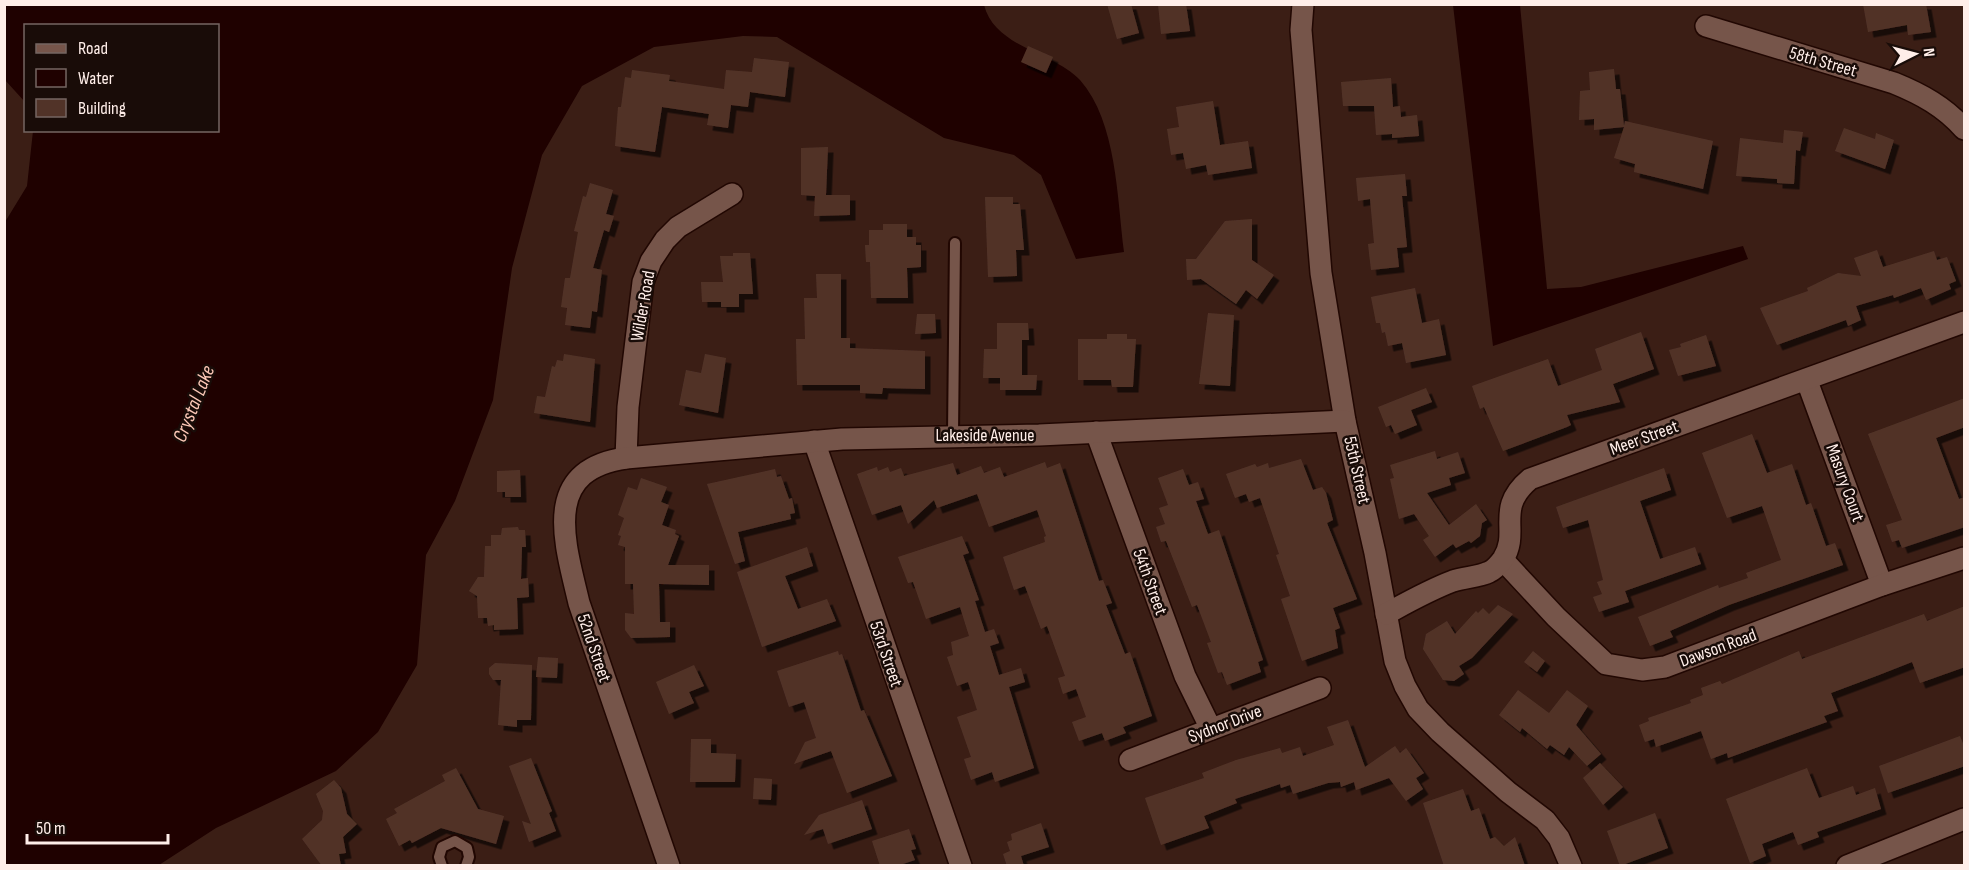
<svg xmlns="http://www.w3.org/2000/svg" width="1969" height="870" viewBox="0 0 1969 870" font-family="'Sofia Sans Condensed',sans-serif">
  <defs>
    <filter id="shadow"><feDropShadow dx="5.5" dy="5.5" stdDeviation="0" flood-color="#0009"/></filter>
  </defs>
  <rect width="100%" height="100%" fill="#3b1e15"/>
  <g fill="#1f0100">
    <path d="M5,5h979c11,43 70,47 96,75 37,42 37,118 44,172l-48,7 -35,-84 -27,-20 -70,-17 -167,-101 -34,-1 -89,11 -72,39 -40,69 -30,113 -19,132 -38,101 -29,54 -9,110 -39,67 -42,39 -120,57 -57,37h-154v-643l22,-36 6,-55 185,-1v-104h-192l-1,76 -20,-22z"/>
    <polygon points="1453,5 1520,5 1547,289 1581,287 1743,246 1748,259 1493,346"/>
  </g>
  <g fill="#513328" filter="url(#shadow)">
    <polygon points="1107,4 1131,4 1139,33 1117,39"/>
    <polygon points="1158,4 1186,4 1190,31 1161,34"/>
    <polygon points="1863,4 1926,4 1931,32 1908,35 1907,25 1868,32"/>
    <polygon points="1028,46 1053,57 1046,73 1021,62"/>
    <polygon points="754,58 789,62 785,97 750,92 748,107 731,105 728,128 707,125 709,114 662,107 655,152 615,146 618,107 621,107 625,77 631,78 632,70 670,75 669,81 724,89 726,70 752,72"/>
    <polygon points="1614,69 1616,89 1620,89 1624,126 1625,121 1713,141 1703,189 1634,172 1635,164 1614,158 1624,127 1594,130 1594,119 1579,120 1580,91 1590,90 1589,72"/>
    <polygon points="1391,78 1393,107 1400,106 1401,117 1417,115 1419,136 1392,138 1392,134 1376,135 1374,106 1343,106 1341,82"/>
    <polygon points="1213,101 1220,145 1248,141 1252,168 1208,175 1206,165 1186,169 1183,153 1171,155 1167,129 1179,127 1176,107"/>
    <polygon points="1844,128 1875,139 1876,133 1894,140 1885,169 1835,151"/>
    <polygon points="1784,130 1803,132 1800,151 1796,150 1794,184 1777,183 1777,179 1736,176 1740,138 1783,143"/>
    <polygon points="828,147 826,195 850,195 850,215 814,216 815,196 801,195 801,148"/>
    <polygon points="1405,174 1407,196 1402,196 1407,247 1397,248 1399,267 1371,270 1368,244 1374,243 1370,199 1358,201 1356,178"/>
    <polygon points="590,183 613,190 606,214 614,216 609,232 604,230 593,268 602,270 597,312 592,311 590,328 565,325 567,308 561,307 565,278 570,278 578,232 574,231 583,196 586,197"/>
    <polygon points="985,197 1013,197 1013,204 1020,204 1024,250 1016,250 1017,276 988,277"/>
    <polygon points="1252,219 1252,260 1274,275 1257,299 1246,290 1236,304 1201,279 1187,280 1186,259 1196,259 1225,221"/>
    <polygon points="883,224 907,224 907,237 916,237 916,245 921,245 921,267 907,268 908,298 871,298 870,262 866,262 865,245 869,245 869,230 883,230"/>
    <polygon points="1877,250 1883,267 1934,251 1937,260 1947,257 1956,281 1949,284 1951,289 1926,300 1921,288 1894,298 1893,295 1856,306 1861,320 1848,326 1846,320 1777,345 1760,308 1808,291 1807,288 1838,273 1861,276 1854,258"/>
    <polygon points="733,253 750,253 753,294 739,294 739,307 721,307 721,302 702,302 701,282 723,282 720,256 733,256"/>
    <polygon points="816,274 841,274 841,338 850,338 850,348 925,351 925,389 883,388 882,394 860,393 860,385 797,385 796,339 805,339 804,298 817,298"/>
    <polygon points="1415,288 1422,323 1439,319 1446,355 1406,363 1402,343 1388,346 1385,332 1382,333 1380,323 1376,323 1371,297"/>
    <polygon points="1208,313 1234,315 1230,386 1199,384"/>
    <polygon points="917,314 935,314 936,333 915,334"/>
    <polygon points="997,323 1028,323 1029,340 1022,340 1022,375 1037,375 1036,390 1000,390 1000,378 983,378 984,349 997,349"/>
    <polygon points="1641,332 1654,369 1613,384 1620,402 1567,415 1571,425 1567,427 1503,451 1484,407 1480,409 1472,386 1548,359 1558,386 1602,370 1595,349"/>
    <polygon points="1107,334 1127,334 1127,339 1136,339 1133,387 1112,387 1111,380 1078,380 1078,339 1107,339"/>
    <polygon points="1706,335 1716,366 1678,376 1669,350 1681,347 1680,344"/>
    <polygon points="564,354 595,359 590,422 534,413 537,396 545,397 552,366 555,367 557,360 563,361"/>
    <polygon points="705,354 726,358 718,413 679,405 686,370 701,373"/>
    <polygon points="1426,388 1432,402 1411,410 1417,425 1395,434 1391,425 1386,427 1378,407"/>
    <polygon points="1965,398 1965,427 1936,438 1959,499 1965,497 1965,527 1902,548 1899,540 1892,542 1886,525 1902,520 1868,434"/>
    <polygon points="1752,434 1767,473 1792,464 1806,505 1811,503 1826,546 1835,543 1843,565 1729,605 1670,631 1673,637 1650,646 1638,617 1718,585 1719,588 1748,578 1746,573 1781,560 1762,506 1727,518 1702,453"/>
    <polygon points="1435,451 1437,459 1458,452 1465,473 1449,478 1451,485 1427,493 1449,525 1476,504 1487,520 1482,523 1480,536 1471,543 1469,541 1456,548 1453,544 1435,557 1423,540 1429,536 1414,514 1399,519 1390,479 1394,478 1390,465"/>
    <polygon points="1301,459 1313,490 1322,487 1326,493 1333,520 1327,523 1357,599 1333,608 1340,628 1335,630 1338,648 1302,661 1281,599 1290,596 1276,555 1279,554 1260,498 1249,502 1246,494 1235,498 1226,474 1255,464 1257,467 1268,463 1269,468"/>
    <polygon points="1045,462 1047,468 1060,463 1099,581 1103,580 1112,603 1106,605 1125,654 1130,652 1152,716 1123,727 1126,733 1105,741 1102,733 1079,741 1072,722 1086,717 1076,689 1063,694 1058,678 1065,676 1047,626 1041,629 1025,586 1014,590 1003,557 1045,542 1044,537 1046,536 1037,510 989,527 977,494 937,508 934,500 908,524 901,505 872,515 857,474 877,467 878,471 888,467 890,472 901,468 904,476 953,463 957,475 981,466 984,473 1000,467 1004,477"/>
    <polygon points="1664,468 1671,490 1640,501 1660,559 1695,547 1701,564 1625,591 1629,602 1599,612 1593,597 1602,594 1597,582 1603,580 1588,520 1563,528 1556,507"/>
    <polygon points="775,469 777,477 781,476 789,499 792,498 795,513 790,514 791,519 738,532 745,561 735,564 707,484"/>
    <polygon points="1183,469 1189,485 1198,482 1204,499 1196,501 1208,534 1219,530 1263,660 1258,662 1261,672 1227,685 1222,672 1218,673 1207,643 1211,642 1197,605 1192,607 1166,541 1161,542 1156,527 1165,524 1159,508 1168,505 1158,478"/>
    <polygon points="520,470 521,497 505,497 505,492 497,492 497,471"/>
    <polygon points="641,478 667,487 661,502 669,505 662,525 676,530 675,534 679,536 668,565 709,565 709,585 659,584 660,622 670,622 670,637 631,638 625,630 625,613 634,614 633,584 625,584 625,547 618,545 621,536 618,535 624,518 618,515 628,487 637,490"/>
    <polygon points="518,527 519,530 525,530 526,547 522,547 521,579 528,578 529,597 517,598 518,629 494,630 494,625 488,626 487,618 478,618 477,596 469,591 478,577 484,577 485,546 491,546 491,535 501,535 502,528"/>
    <polygon points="962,536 969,553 963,555 979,600 975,601 985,632 994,629 999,643 990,646 999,675 1021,668 1025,682 1009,687 1034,768 995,782 992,772 971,780 964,759 971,757 957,717 977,710 968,682 957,686 947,657 953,655 951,642 969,636 960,607 926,619 913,582 908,583 898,557"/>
    <polygon points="807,547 813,566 785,576 798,609 827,599 836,621 762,647 737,572"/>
    <polygon points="1498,605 1513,614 1472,658 1459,666 1464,674 1454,681 1443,680 1423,649 1426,634 1447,621 1455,634 1476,611 1478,613 1483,608 1489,614"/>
    <polygon points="1965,606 1965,667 1920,683 1912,662 1879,675 1831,693 1838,711 1824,716 1827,722 1728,758 1727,753 1711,759 1701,731 1656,747 1654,739 1645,742 1639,725 1649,721 1648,718 1691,703 1690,700 1703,695 1701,688 1720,681 1722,684 1799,651 1802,659 1924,614 1927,621"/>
    <polygon points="838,651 839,655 842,654 861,711 864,710 892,776 847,793 831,751 794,764 805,742 816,738 804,702 789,707 777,671"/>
    <polygon points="1533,651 1545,661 1537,672 1524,662"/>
    <polygon points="538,657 558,658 557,678 536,677"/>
    <polygon points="495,663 532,665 531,720 517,720 517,727 498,725 501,680 493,680 489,674 489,668"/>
    <polygon points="694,665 704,686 689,692 694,703 669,714 656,682"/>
    <polygon points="1518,690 1549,713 1567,690 1588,706 1576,725 1601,754 1587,766 1569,747 1564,755 1550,745 1547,749 1522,728 1520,732 1499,715"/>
    <polygon points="1348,720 1365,767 1395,746 1400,753 1406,748 1424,773 1416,778 1423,789 1406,801 1389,778 1356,790 1354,782 1341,787 1340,782 1328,783 1293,794 1290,785 1281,788 1280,784 1235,799 1237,803 1204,816 1209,828 1161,845 1145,798 1204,778 1202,773 1236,760 1280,748 1282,753 1300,747 1303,756 1334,745 1327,727"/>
    <polygon points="1960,736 1965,748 1965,766 1888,793 1879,766"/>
    <polygon points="691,739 711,739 711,753 736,754 735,782 690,782"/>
    <polygon points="531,758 552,811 549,813 556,831 529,842 522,821 531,824 509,766"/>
    <polygon points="1600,763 1623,787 1603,805 1583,778"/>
    <polygon points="456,768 478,809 504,816 496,844 441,828 412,843 410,840 399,846 386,819 397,813 394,809 445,781 442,775"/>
    <polygon points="1807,768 1819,798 1853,786 1856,795 1875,788 1881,809 1817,832 1819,837 1798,845 1793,832 1762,844 1766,856 1750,863 1726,799"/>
    <polygon points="754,778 772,779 771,800 753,799"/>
    <polygon points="334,780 341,788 347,814 357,824 343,837 346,853 339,854 341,866 322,866 302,839 322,820 323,811 316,794"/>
    <polygon points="1463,789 1471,811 1479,808 1490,839 1495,837 1504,846 1515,837 1525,866 1444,866 1423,803"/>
    <polygon points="862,800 872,829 828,844 823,829 804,835 819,815"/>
    <polygon points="1655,813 1668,848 1620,866 1607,831"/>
    <polygon points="1041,823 1049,847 1021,856 1024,866 1007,866 1003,854 1010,851 1007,842 1012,840 1011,834"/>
    <polygon points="909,829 916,849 911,850 915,860 897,866 880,866 872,841"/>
  </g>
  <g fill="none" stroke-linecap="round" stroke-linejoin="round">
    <g stroke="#210702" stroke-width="14">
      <g id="lane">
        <polyline points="953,434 955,243"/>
        <polyline points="442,866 439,857 442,847 455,841 467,848 469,857 466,866"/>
      </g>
    </g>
    <g stroke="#210702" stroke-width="24">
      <g id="street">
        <polyline points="1303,4 1301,30 1321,273 1345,421 1375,553 1395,661 1405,686 1418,709 1440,732 1508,792 1545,820 1559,838 1571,866"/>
        <path d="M1706,26l188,57c27,11 51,24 70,46"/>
        <polyline points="1807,381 1882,585"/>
        <polyline points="1096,432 1185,676 1211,729"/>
        <polyline points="814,441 961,866"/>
        <polyline points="626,458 628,407 643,282 651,261 665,240 678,227 732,194"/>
        <polyline points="1503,560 1556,617 1606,664 1642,670 1665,667 1882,585 1964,558"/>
        <path d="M1386,614c22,-12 43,-24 67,-33 12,-4 26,-4 36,-9 5,-2 11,-9 14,-13 18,-28 -9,-50 27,-80l434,-157"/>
        <polyline points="1130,760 1320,688"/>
        <path d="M669,866l-90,-263c-14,-60 -39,-133 47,-145l216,-19 197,-4 306,-14"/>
        <polyline points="1847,866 1964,819"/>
      </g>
    </g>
    <use href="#lane" stroke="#76554a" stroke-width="10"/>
    <use href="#street" stroke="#76554a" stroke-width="21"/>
  </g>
  <g text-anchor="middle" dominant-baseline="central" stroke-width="5" stroke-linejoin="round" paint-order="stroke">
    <g font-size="18" fill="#ffeee9" stroke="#190c08">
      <text transform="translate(1823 62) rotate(16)">58th Street</text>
      <text transform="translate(643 306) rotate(-80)">Wilder Road</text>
      <text x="985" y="435">Lakeside Avenue</text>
      <text transform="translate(1644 438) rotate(-20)">Meer Street</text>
      <text transform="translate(1357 470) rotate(77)">55th Street</text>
      <text transform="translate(1845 483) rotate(70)">Masury Court</text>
      <text transform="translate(1150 582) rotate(70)">54th Street</text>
      <text transform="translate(594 648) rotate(71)">52nd Street</text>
      <text transform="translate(1718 648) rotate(-20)">Dawson Road</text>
      <text transform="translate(886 654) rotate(71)">53rd Street</text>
      <text transform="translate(1225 724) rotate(-21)">Sydnor Drive</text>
    </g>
    <g font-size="20" font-style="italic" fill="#fcc8b7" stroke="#190c08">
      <text transform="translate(194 404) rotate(-68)">Crystal Lake</text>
    </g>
  </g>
  <rect width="1969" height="870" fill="none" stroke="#ffeee9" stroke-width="12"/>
  <rect x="24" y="24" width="195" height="108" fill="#190c08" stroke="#756662" stroke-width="1.5"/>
  <rect x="36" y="44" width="30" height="9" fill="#76554a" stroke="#756662" stroke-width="1.5"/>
  <text x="78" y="54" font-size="18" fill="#ffeee9">Road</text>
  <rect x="36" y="69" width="30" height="18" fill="#1f0100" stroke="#756662" stroke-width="1.5"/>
  <text x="78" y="84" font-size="18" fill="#ffeee9">Water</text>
  <rect x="36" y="99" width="30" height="18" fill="#513328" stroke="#756662" stroke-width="1.5"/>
  <text x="78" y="114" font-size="18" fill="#ffeee9">Building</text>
  <g transform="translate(1915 54) rotate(84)" stroke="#190c08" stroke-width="4.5" paint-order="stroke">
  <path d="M0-4.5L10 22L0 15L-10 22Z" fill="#ffeee9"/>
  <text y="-9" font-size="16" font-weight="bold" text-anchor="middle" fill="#ffeee9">N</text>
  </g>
  <path d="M27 834v9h141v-9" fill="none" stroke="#ffeee9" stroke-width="3"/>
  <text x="36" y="834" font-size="18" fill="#ffeee9" stroke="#190c08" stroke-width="4.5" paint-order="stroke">50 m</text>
</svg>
